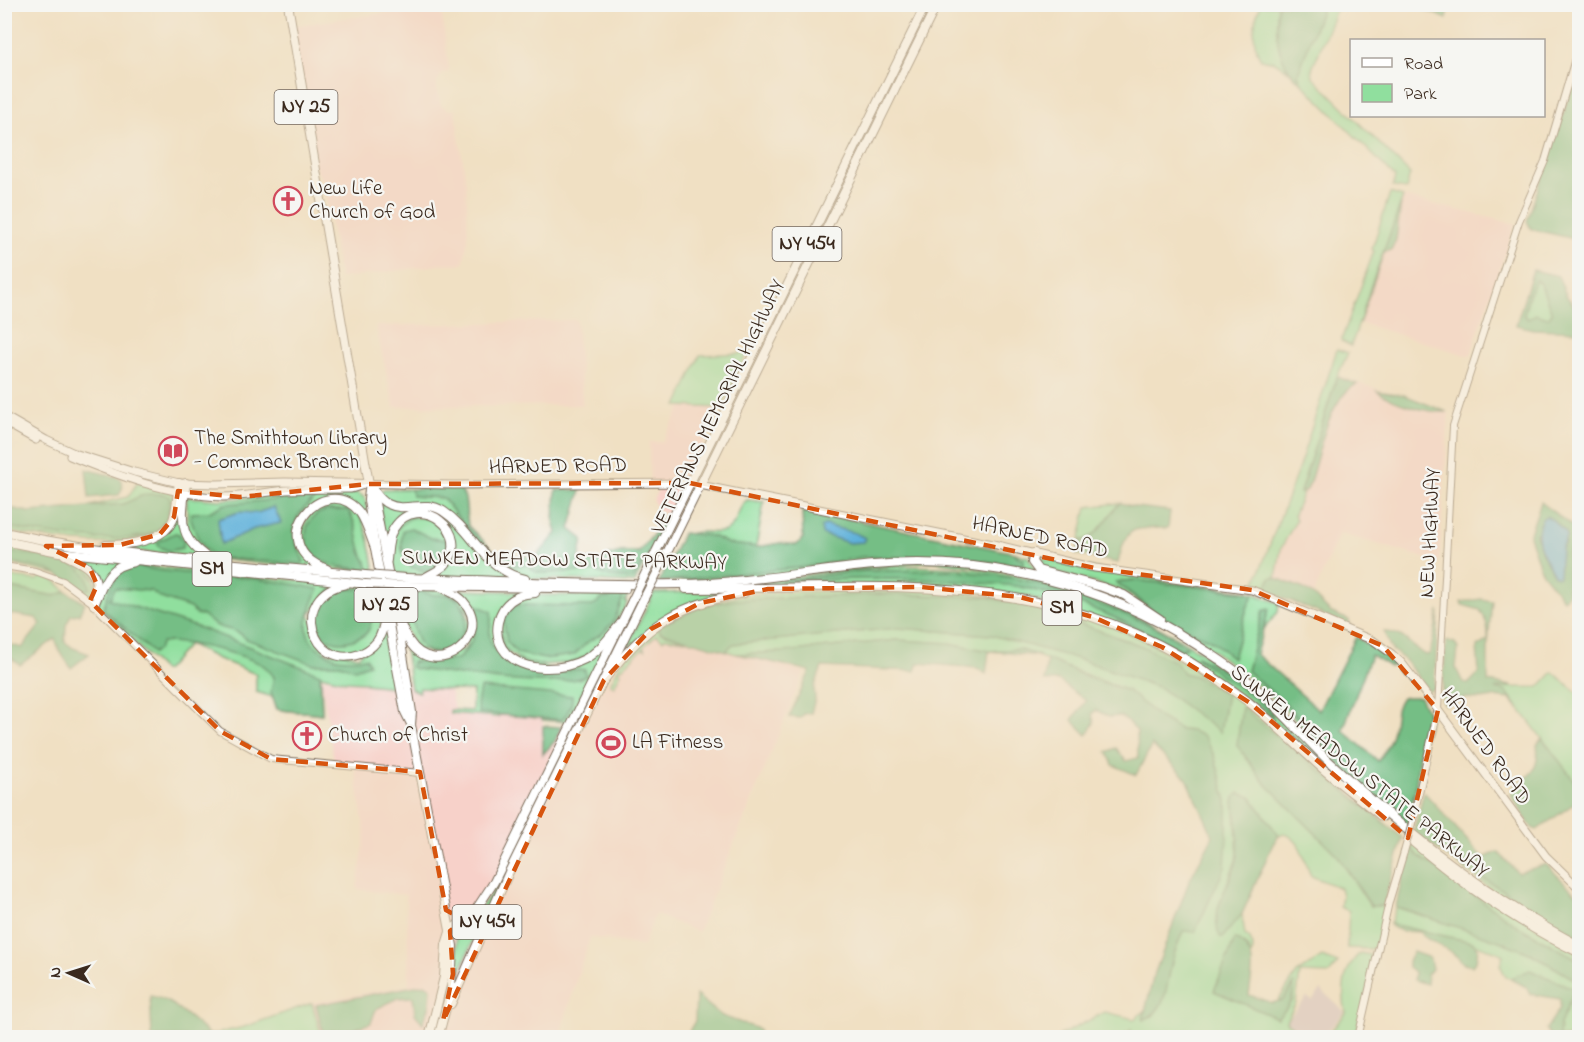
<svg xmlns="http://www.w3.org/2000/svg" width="1584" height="1042" viewBox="0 0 1584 1042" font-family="'Indie Flower',sans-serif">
  <rect width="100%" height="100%" fill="#f6f6f2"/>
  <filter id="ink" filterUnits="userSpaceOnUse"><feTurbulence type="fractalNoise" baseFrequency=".0167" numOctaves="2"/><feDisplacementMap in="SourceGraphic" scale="12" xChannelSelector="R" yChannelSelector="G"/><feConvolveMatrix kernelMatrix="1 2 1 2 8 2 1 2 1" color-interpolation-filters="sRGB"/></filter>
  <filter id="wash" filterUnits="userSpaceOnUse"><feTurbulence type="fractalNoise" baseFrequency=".008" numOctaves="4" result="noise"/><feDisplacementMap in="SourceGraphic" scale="24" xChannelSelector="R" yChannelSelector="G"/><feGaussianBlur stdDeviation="1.35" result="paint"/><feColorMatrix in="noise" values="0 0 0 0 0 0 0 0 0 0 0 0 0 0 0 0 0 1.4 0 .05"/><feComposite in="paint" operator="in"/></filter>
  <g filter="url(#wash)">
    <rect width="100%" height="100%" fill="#f0e0c3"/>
    <g fill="#f7d1c9">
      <polygon points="441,5 449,70 448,72 442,73 436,84 441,105 448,110 455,110 466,182 468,240 464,260 462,264 446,264 340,278 324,184 315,167 292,26"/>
      <polygon points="1404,197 1515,224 1470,356 1360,323"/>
      <polygon points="576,320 583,405 394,407 376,326"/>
      <polygon points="1337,376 1449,413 1439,562 1339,533 1309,607 1263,588"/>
      <polygon points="682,406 721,408 669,515 657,509 653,500 661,484 650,484 649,442 662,442"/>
      <polygon points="657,630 804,672 698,932 655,914 643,946 590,937 559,1037 322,1037 312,1003 409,985 406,895 357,889 365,835 354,763 334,760 321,678 449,684 454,709 543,714 543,754 555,741 561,727 610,680"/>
    </g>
    <polygon fill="#d2bfc1" points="1321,990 1345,1012 1322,1037 1305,1037 1286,1021 1307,997 1312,1001"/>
    <g fill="#90df9e" stroke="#66845e" stroke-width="1.5" fill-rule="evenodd">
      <path d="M1261,5h17c-3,23 -2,45 11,66l-14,-9 -14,-3c-10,-15 -8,-39 0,-54z"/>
      <polygon points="1323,5 1338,5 1312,69 1313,77 1410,174 1406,189 1393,187 1395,177 1301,82 1298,74"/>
      <polygon points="1390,193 1403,197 1351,346 1341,341 1374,251 1372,249"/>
      <polygon points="1536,280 1541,285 1552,313 1548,318 1528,319 1524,315 1529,294"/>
      <polygon points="1337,349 1348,353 1337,377 1300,492 1303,492 1294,515 1296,520 1281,549 1276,578 1271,578 1264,590 1254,587 1299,467"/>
      <polygon points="747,353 721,408 677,406 700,355"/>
      <path d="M137,483l32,7 4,5c1,13 -2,29 -13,38 -5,3 -13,3 -18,5 -45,12 -92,0 -137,-7v-5l93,13 43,-43 -17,8 -35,2 39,-9z"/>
      <polygon points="384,489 411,489 413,496 443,498 467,529 504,566 528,565 536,572 546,573 596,571 610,577 633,579 661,534 634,583 528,578 501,567 450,514 396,504 383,498 381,493"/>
      <polygon points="358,493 365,498 369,525 339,499 304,512 299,548 324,570 216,559 205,555 187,537 187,497 220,500 296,494"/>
      <polygon points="179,496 179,515 201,557 101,548 168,531"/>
      <polygon points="378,498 385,505 439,510 519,580 428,578 454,551 447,525 418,512 389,533 384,531"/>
      <path d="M747,500l17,2 -8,45 -27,-3 -17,-8 -23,-2c12,-5 28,1 37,-3 13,-6 10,-23 21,-31z"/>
      <path d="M336,502c5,2 10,2 14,5 19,12 21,45 25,65l-38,-3 -13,-3 -10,-5 -12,-18 -1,-10 10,-23 13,-6z"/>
      <path d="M1120,503c-13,13 -20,34 -40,38l-2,6 9,-40z"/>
      <path d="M413,517c7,1 17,0 23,4 23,13 14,44 -8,53 -8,3 -24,0 -33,-1 -4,-22 -7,-46 18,-56z"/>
      <polygon points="4,546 56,555 71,560 85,567 95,582 92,595 87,595 59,575 5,563"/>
      <polygon points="1015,553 1028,557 1035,571 1033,574 933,561 724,580 659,582 806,567 862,557 944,557 1023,565"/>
      <polygon points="71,555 112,559 121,563 94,600 98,580"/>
      <path d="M1040,558l125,23 82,10 32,12 -1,9 -15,18 5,-20 -5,1 -16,60 37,32 61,65 61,59 -54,-47 -64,-68 -25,-23 -54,-42 -48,-29 -31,-22 -14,-7 -77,-21 -4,-6 1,-2zM1133,580l121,14 -7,14 -14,50 -21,-17 -49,-23 -47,-36z"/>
      <path d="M135,565l201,19 -27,30 17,38 33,4 27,-31 12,62 -4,4 -1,-4 -27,-3v-2l-21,-1 -24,-6 1,39c-17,-3 -29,-1 -45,-5l-4,-12 -17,-5v-18l-40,-16 -27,-14 -24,27h-2l-65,-65 1,-7 13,-25z"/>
      <path d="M901,566c24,1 49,1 73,3 80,9 155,38 222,80 21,13 42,26 60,42 29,27 57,56 85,84l-2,2 -92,-78 -67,-45 -150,-57 -83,-11 -236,1 130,-16z"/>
      <polygon points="44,575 57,582 66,591 56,596 5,587 4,576 37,580"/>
      <polygon points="354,586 377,588 382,622 375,640 366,649 342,654 328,648 314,628 330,591"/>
      <path d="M397,589c14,1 45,-2 56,6 16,12 24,40 5,52 -7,4 -15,6 -22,9l-20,-8 -11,-21z"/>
      <polygon points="461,590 529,592 522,593 497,619 509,658 556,670 607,644 567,722 542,720 541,717 498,715 498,717 450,713 450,710 472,711 473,691 420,688 419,692 411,689 403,634 427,659 465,649 473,616 451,591"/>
      <polygon points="742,591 719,595 627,647 654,593"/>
      <path d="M869,591c35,1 71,-3 105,3 53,8 113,20 162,43 97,45 174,123 255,191l2,3 -151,-123 -5,37 26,36 75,75 32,50h13l1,3 -7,36 -6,4 -24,-1 2,-37 -9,-4 2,-12 -2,-7 -29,-12c-7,-14 -9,-38 -27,-42l-5,2 -28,-39 -17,1 4,57 -19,50 4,31 19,-22 3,21 5,3 3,13 -3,5c0,-9 -7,-13 -15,-17l-21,52 63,27 16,-18v-15l-10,15 -5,1 19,-28 25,-16 16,6 -9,11 -29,-1 -4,30 -10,18 17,16h-79l-20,-7 -4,7h-69v-7l-10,7h-64l48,-25 29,7 11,-8 -2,8 10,-3 10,-15 10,-43 54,-157 -13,-46 -22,-24 -11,-1 -22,-13 -31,-26 -109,-42 -30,2 -40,-8 -52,-3 -114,12 -47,2 -10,-3 6,-7 166,-16 93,7 91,25 78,28 60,43 -25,-55 -12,-3 -41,-27 -103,-37 -53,-12 -104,-3 -147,6 -33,6 -42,26 26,8 -22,-2 -1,2 -7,-5 -13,12 2,3 -3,-1 -23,22 2,2 -7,13 -4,-2 10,-20 17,-21 48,-33 53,-14 44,-4z"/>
      <polygon points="629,593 625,602 627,603 611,632 586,656 570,663 538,665 522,661 511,654 504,646 500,626 509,605 533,595 606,596"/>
      <polygon points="1553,672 1579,694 1579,787 1506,691 1442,692 1442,688 1539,687"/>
      <polygon points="1413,832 1466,868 1579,936 1579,942 1498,894"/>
      <polygon points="1410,843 1579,955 1579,960 1521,928 1417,855 1410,846"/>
      <path d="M502,875l2,1 -28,57 -18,44 -2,-45c20,-17 34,-34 46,-57z"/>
      <path d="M1396,907l101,33 35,14 47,28v35l-10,20h-10l1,-13 15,-35 -52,-15 -13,4 -4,-1 -6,-12 3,-10c-11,-7 -21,-6 -31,-13l-82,-18z"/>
      <path d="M1360,953l11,2 3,8 -19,74 -30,1 21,-25c-5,-22 -3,-44 14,-60z"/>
      <polygon points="312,1003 322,1037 201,1037 244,1027"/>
    </g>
    <g fill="#74be85" stroke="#587452" stroke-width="1.5" fill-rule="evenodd">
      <path d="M1278,5h45l-25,69 3,8c-25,-19 -26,-48 -23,-77z"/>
      <polygon points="1413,5 1450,4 1450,5 1447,19"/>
      <polygon points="1579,59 1580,240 1579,240 1531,229 1527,221 1563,115"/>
      <polygon points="1401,204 1396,240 1391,250 1384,252 1359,324 1371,285"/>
      <path d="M1533,270l25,6 9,21 12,14v20l-46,-2 -17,-4zM1536,280l5,5 11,28 -4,5 -12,-4 -8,5 -4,-4 5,-21z"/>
      <path d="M1337,377l20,7c-31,15 -38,76 -50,106l-7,3z"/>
      <path d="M1377,391l27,4 43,17c-20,1 -55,-9 -70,-21z"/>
      <path d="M86,469l34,9c4,7 3,10 -1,17l-30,3z"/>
      <polygon points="460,488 465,498 468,526 496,553 517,557 538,555 557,533 554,520 556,490 581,490 570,529 583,539 579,560 603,561 610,555 621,552 639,552 653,535 665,515 669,516 661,534 633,579 610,577 596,571 546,573 536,572 527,565 504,566 493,559 467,529 443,498 412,496 411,489"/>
      <path d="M149,494h16l5,4c-1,11 -2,22 -10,30 -24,21 -126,6 -155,-2v-19l24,5 94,-8 18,-8z"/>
      <path d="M319,496c-30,22 -30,33 -15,66l-3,2 -80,-6 -9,-3 -7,-6 -8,-13 -6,-17 1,-6 17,-1 16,-8z"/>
      <path d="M1541,502l38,30 -11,22v41l-5,4 -21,-26 -13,-37zM1553,520l13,13 -1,10 -4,6 -2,27 -5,-1 -12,-22 -6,-19z"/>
      <path d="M1120,503l16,4 34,4 -2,17c-36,1 -41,-5 -50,35l-42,-9 4,-13c20,-4 27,-25 40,-38z"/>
      <path d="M329,510h19c10,15 9,30 15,46 3,5 5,8 6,13 -18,-1 -35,0 -50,-10 -21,-14 -16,-46 10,-49z"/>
      <polygon points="809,511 1015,553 1018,557 1024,559 1023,565 944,557 862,557 806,567 659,582 683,533 712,536 729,544 758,547 780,543 797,545 803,538 802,512"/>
      <path d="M411,528l20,10 15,2 3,4c-4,13 -9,19 -20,28l-18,-5c-10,-12 -11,-23 -8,-37z"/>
      <polygon points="175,533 179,534 184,542 182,548 169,551 159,547 157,542"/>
      <path d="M5,551c23,5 85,2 85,38l-6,1 -35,-20 -44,-9z"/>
      <path d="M137,566c31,8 62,7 93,10 30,3 60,7 89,13 -11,23 -23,47 5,63 4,2 9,5 13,6 9,2 20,0 29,0l3,6 -14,5 -15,-5h-27l-67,-25c-8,-11 -21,-8 -32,-15 -7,-4 -8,-9 -17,-9l-7,-7 -29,-10 -10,-7 -36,-3 -5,11 93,30 117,45 2,40c-17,-3 -29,-1 -45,-5l-6,-17 3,-15c-3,-4 -6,-8 -10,-11 -22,-13 -76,-25 -102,-24l-4,8 -5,3 -50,-44 8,-24 10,-15z"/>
      <path d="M949,570l48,5 39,8 80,27 44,19 27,18 -5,3c-52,-26 -103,-51 -161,-63 -15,-3 -30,-3 -45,-4 -66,-6 -130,-4 -196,-2l82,-10z"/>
      <polygon points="1274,577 1304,589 1313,595 1330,612 1349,620 1350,626 1264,590 1271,578"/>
      <polygon points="1133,580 1254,593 1247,608 1233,658 1212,641 1163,618 1116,582"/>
      <polygon points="4,587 55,596 66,591 85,603 79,614 71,615 66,625 65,642 73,648 89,654 71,668 59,650 55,639 20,665 5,653 5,643 22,648 41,624 36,618 5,613"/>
      <path d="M341,589h34c-2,12 -1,32 -7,42 -3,5 -9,7 -15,9 -30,10 -51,-19 -28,-42 4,-4 11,-6 16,-9z"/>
      <path d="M416,590c6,2 12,4 19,5 4,0 10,-1 14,0 27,8 19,55 -12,57 -5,1 -9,0 -13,-3 -10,-9 -11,-28 -15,-39 -2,-6 -5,-12 -8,-17z"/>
      <polygon points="882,594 986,597 1039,609 1142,646 1176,662 1183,673 1195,676 1227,694 1220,732 1160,688 1082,660 991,635 898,628 733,644 726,651 660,632 659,626 702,606 735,600"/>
      <polygon points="624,595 614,621 603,633 589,641 574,655 544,659 517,653 507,642 503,617 515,605 593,606 601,599"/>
      <path d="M1481,599l11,2 -4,44v37l24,4 -17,3 11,2 13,18 -9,-10 -16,-2 -13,2 -17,-1 -18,7 -4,-4 4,-60 9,2 3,6 -2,19 6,13 6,3 11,-11 -2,-26 11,-7c0,-12 -1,-20 -8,-30l-18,-5 -1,-3z"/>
      <path d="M470,603l21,8c2,9 -3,20 -1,28 8,28 42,35 67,33 10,0 20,-5 28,-2l1,6c-37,15 -129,-2 -171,-7l-4,-2 1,-5 46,-3c19,-20 21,-30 12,-56z"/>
      <path d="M1269,609l-13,45 63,56 37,-73 28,17 11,11 -6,1 -18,-11 -28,75 35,31c7,-9 13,-20 15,-31 3,-13 1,-22 9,-33h18l10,21 -11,36 -3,32 -10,41 -61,-59 -61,-65 -37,-32 16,-60z"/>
      <path d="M1439,610l-5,79 -6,2 -22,-30 -15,-12 -7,-17c19,-1 27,15 41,23l5,-1z"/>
      <polygon points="897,640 949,643 989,651 1019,649 1040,656 989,651 986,674 977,668 918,663 915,671 822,667 814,688 815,699 811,713 804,714 801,718 789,717 810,671 736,654 783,652"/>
      <path d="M1197,656c19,10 72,39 76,61l-18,-18 -59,-41z"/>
      <path d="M1047,659l38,17 43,15 31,26 22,13 11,1 12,5 10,19 13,46v35l-2,31 -30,65 -12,-1c-3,9 -8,18 -10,27 -7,23 -4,53 -30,62l10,-42 36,-97 24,-45 -26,-57 -35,-34 -16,30 -23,-10 -6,-13 9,-4 10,13 12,-3 -1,-27 -16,-15 -12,1 -13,-7 -4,4 2,9 -7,12 -15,-15 14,-19 -27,-20h-15z"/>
      <path d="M480,688l92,8c1,9 -4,17 -10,24l-83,-7 -2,-8z"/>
      <polygon points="1242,707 1403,838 1383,906 1371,906 1338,856 1263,781 1237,745"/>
      <polygon points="543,726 561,727 555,741 543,754"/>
      <path d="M1542,738l37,49v13l-42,30 -5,-2 -21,-33 3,-9c18,-9 26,-21 23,-41z"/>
      <polygon points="1424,792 1483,858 1498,852 1518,873 1546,864 1574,892 1579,895 1579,936 1466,868 1413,832"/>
      <path d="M1239,793l12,4 28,39 -6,8 -31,70 -19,23h-3c-13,-28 14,-56 18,-82 2,-14 -3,-42 -4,-57z"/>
      <polygon points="1409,845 1417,855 1521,928 1579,960 1579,982 1532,954 1497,940 1396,907"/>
      <path d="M1390,924l82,18 6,6 -2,13 -4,5 -8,-2c-15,-19 -32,-18 -45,-32l-17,-1 -11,-4z"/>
      <path d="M1235,939c24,13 17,33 14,56l23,8 11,-3 11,-16c-1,16 -4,23 -17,34l-63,-27z"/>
      <polygon points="1413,952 1430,958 1432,969 1427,975 1427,984 1414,980 1414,972 1408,968 1408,961"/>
      <polygon points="1530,970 1575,989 1560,1024 1559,1037 1551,1037 1546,1029 1560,1008 1560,999 1530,994 1526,987 1510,978"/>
      <polygon points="425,984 431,988 430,1005 423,1023 415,1014 413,997 398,998 376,1009 371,1023 354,1029 323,1032 316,1005"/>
      <polygon points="696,995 722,1016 759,1029 759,1037 685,1038 695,1021"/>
      <path d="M150,996c22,2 42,25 59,38l-15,3h-42z"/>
    </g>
    <g fill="#5eb1da" stroke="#4c6e7c" stroke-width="1.5">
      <polygon points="274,507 281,523 254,529 221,544 218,519 239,512 257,513"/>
      <path d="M1546,516l7,4 13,13v5l-5,11 -2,27 -2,1 -3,-2c-9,-18 -23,-36 -12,-56z"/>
      <polygon points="825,525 855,533 865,538 863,542 849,543 822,534 821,527"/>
    </g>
  </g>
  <g filter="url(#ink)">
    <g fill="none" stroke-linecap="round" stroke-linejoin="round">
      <g stroke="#7a6a58" stroke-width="8">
        <g id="tertiary">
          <polyline points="4,566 35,571 63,581 90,601 220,731 271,759 420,773"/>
          <polyline points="1412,823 1438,710 1453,426 1519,221 1545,161 1580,42"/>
          <polyline points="1358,1038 1389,902 1404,852"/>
        </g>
      </g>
      <g stroke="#7a6a58" stroke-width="9">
        <g id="secondary">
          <polyline points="4,416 46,440 74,453 134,472 179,483 216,484 285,482 454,485 690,483 993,544 1095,568 1252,590 1374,641 1392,654 1401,662 1438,710 1546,856 1580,889"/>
          <polyline points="4,422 36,440"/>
          <path d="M70,456c46,19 102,40 152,41 22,0 43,-5 64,-7 22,-1 44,-1 65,-1l10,-3"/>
          <polyline points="4,1034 33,1038"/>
        </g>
      </g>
      <g stroke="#7a6a58" stroke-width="10">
        <g id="primary">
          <polyline points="288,4 369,484 374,498 395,608"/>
          <polyline points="369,489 368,500 375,548 405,712 411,724"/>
          <polyline points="647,570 926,4"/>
          <polyline points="657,573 937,4"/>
          <polyline points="398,623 412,712 411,725 453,946 451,989 438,1038"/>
          <polyline points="450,931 475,911 494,882 632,601"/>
          <polyline points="451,1004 509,872 642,602"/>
          <polyline points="429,1038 444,977 446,945 450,932"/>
        </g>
      </g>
      <g stroke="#7a6a58" stroke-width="10">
        <g id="motorway">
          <path d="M186,483c-5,39 -9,57 29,79"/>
          <path d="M369,484c6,7 11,17 19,20 18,9 36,-5 55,7 31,20 41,59 82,68"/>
          <path d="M4,532c119,26 240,32 361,43"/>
          <polyline points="4,541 59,552 366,584"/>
          <path d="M106,545c21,0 57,-3 67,-25 4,-11 4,-26 6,-37"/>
          <polyline points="1034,553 1032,562 1038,570 1102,587 1124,595 1160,619"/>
          <path d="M65,555c17,8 37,16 29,39"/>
          <path d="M387,560c1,-11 1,-23 7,-32 24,-38 82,5 50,38 -6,5 -13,8 -20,12"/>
          <path d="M327,569c-67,-24 -3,-102 33,-56 7,10 10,23 15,35"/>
          <path d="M406,578c91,2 182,8 273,6 66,-1 130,-13 195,-19 110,-10 230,19 323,80 18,12 37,23 53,38 30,25 55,56 83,82 74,69 157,134 247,181"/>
          <path d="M346,584c-58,10 -34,88 14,70 9,-4 16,-9 20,-18 5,-10 5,-22 6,-32"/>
          <polyline points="407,586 625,589"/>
          <path d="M686,589c181,0 357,-24 517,81 16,11 33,22 48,34 25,20 47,43 71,64 19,17 40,32 60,49"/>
          <path d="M535,593c-6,1 -13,1 -18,4 -21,10 -26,39 -11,56 19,20 56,18 79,6 15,-8 25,-23 36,-36"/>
          <path d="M394,602c4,13 7,28 15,39 27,42 85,-4 55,-39 -5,-7 -16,-11 -23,-15"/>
          <path d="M94,605c10,-22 13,-39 40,-43"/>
          <path d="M604,680c42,-55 71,-75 140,-87"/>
          <path d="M1413,842c50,43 107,82 167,111"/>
        </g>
      </g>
      <use href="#tertiary" stroke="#fff" stroke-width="6"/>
      <use href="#secondary" stroke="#fff" stroke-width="7"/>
      <use href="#primary" stroke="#fff" stroke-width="8"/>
      <use href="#motorway" stroke="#fff" stroke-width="8"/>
      <g stroke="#7a6a58" stroke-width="8" stroke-linecap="butt">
        <polyline id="tertiary-bridge" points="1404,852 1412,823"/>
      </g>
      <g stroke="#7a6a58" stroke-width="10" stroke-linecap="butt">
        <g id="primary-bridge">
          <polyline points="632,601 647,570"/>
          <polyline points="642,602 657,573"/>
        </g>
      </g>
      <g stroke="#7a6a58" stroke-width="10" stroke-linecap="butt">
        <g id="motorway-bridge">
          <polyline points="365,575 406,578"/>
          <polyline points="366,584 407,586"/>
        </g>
      </g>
      <use href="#tertiary-bridge" stroke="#fff" stroke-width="6"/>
      <use href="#primary-bridge" stroke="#fff" stroke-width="8"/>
      <use href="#motorway-bridge" stroke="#fff" stroke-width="8"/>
    </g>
  </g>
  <path d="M0 0H1584V1042H0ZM690,483l405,85 157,22 131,56 55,64 -30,128 -158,-135 -88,-56 -69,-30 -73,-20 -99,-10 -153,2 -68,14 -49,26 -47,51 -161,341 10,-47 -3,-43 14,-11 -18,-10 -26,-138 -149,-13 -51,-28 -130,-130 7,-16 -7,-17 -44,-22 74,-1 40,-11 14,-17 4,-26 62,6 129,-13z" fill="#f0e0c3" fill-opacity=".55" fill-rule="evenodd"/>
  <path fill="none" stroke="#d7540e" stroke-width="4.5" stroke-dasharray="12 8" stroke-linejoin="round" d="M690,483l405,85 157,22 131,56 55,64 -30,128 -158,-135 -88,-56 -69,-30 -73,-20 -99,-10 -153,2 -68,14 -49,26 -47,51 -161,341 10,-47 -3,-43 14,-11 -18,-10 -26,-138 -149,-13 -51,-28 -130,-130 7,-16 -7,-17 -44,-22 74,-1 40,-11 14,-17 4,-26 62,6 129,-13z"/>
  <defs>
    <g id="church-ring" transform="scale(1.5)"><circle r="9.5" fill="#f6f6f2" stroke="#d1495b" stroke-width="1.5"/><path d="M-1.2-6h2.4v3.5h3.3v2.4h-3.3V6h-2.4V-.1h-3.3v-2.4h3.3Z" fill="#d1495b"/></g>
    <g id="library-ring" transform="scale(1.5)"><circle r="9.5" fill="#f6f6f2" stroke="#d1495b" stroke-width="1.5"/><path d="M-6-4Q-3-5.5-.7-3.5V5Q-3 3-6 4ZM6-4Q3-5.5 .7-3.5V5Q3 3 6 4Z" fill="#d1495b"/></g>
    <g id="stadium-ring" transform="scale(1.5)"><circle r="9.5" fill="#f6f6f2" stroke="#d1495b" stroke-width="1.5"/><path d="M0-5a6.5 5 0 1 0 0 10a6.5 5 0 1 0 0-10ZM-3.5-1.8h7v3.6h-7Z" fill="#d1495b"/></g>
  </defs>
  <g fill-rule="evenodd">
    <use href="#church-ring" x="288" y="201"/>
    <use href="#library-ring" x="173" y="451"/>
    <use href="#church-ring" x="307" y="736"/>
    <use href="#stadium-ring" x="611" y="743"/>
  </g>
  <g text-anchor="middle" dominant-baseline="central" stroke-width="4.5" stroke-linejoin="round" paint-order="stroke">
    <g fill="#f6f6f2" stroke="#73675e" stroke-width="1.5">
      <rect x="274.5" y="90" width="63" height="34" rx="4.5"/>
      <rect x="772.5" y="227" width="69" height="34" rx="4.5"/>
      <rect x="192.5" y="552" width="39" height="34" rx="4.5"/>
      <rect x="354.5" y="588" width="63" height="34" rx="4.5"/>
      <rect x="1042.5" y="591" width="39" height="34" rx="4.5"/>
      <rect x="452.5" y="905" width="69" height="34" rx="4.5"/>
    </g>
    <g font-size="20" font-weight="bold" fill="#3b2a1e">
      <text x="306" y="107">NY 25</text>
      <text x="807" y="244">NY 454</text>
      <text x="212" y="569">SM</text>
      <text x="386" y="605">NY 25</text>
      <text x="1062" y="608">SM</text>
      <text x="487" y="922">NY 454</text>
    </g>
    <g font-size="21" fill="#3b2a1e" stroke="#f6f6f2" text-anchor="start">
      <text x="309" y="189">New Life<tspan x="309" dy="24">Church of God</tspan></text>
      <text x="194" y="439">The Smithtown Library<tspan x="194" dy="24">- Commack Branch</tspan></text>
      <text x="328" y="736">Church of Christ</text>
      <text x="632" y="743">LA Fitness</text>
    </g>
    <g font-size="21" fill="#3b2a1e" stroke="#f6f6f2">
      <text transform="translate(719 407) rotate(-64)">VETERANS MEMORIAL HIGHWAY</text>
      <text transform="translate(558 467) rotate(-1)">HARNED ROAD</text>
      <text transform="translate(1431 533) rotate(-87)">NEW HIGHWAY</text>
      <text transform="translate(1040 538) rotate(12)">HARNED ROAD</text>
      <text transform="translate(564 561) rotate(1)">SUNKEN MEADOW STATE PARKWAY</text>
      <text transform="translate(1485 747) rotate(54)">HARNED ROAD</text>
      <text transform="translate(1359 772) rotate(39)">SUNKEN MEADOW STATE PARKWAY</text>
    </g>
  </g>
  <rect width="1584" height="1042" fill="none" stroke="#f6f6f2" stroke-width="24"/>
  <rect x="1350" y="39" width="195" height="78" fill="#f6f6f2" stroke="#aba49d" stroke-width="1.5"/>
  <rect x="1362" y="58" width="30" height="9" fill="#ffffff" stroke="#aba49d" stroke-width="1.5"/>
  <text x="1404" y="69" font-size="18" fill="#3b2a1e">Road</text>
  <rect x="1362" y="84" width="30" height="18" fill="#90df9e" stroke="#aba49d" stroke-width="1.5"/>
  <text x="1404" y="99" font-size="18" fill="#3b2a1e">Park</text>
  <g transform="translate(69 973) rotate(273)" stroke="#f6f6f2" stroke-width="4.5" paint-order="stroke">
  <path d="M0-4.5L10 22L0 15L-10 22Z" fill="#3b2a1e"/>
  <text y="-9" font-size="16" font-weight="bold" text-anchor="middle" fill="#3b2a1e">N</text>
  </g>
</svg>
